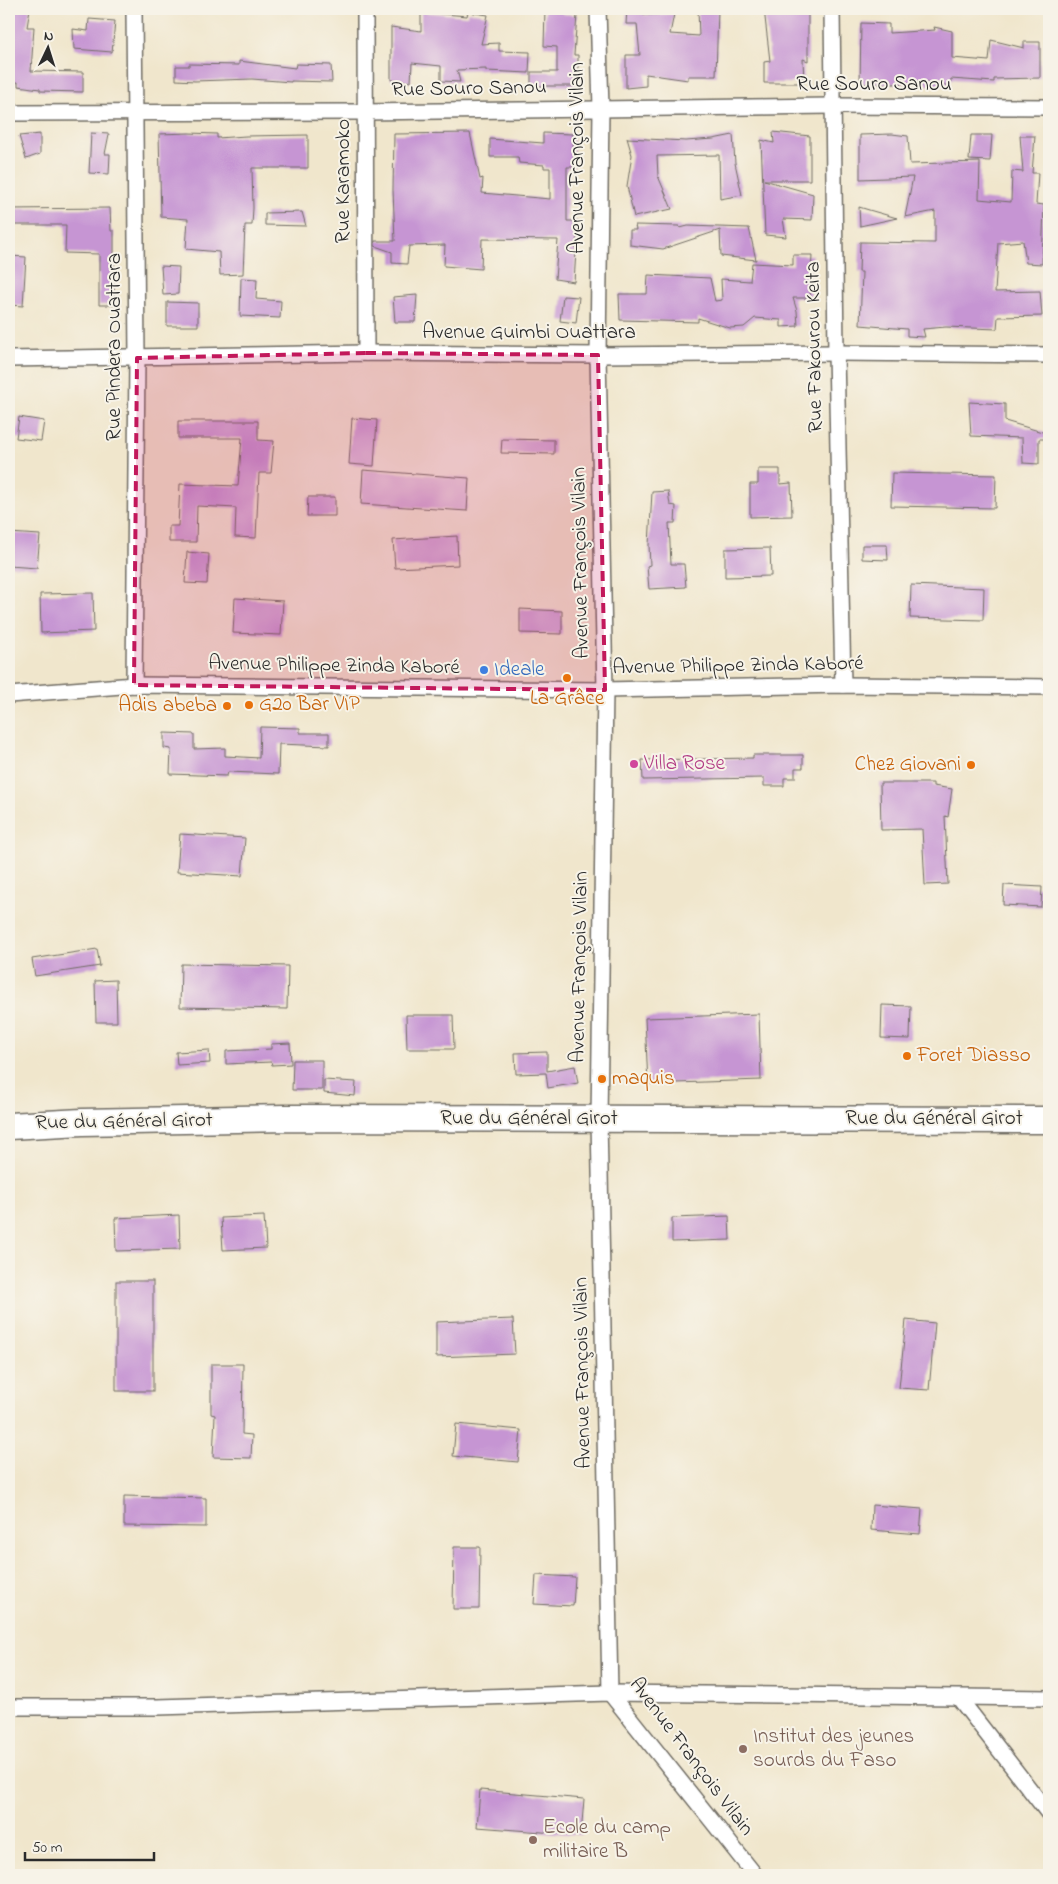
<svg xmlns="http://www.w3.org/2000/svg" width="1058" height="1884" viewBox="0 0 1058 1884" font-family="'Indie Flower',sans-serif">
  <rect width="100%" height="100%" fill="#f7f3e8"/>
  <filter id="ink" filterUnits="userSpaceOnUse"><feTurbulence type="fractalNoise" baseFrequency=".02" numOctaves="2"/><feDisplacementMap in="SourceGraphic" scale="10" xChannelSelector="R" yChannelSelector="G"/><feConvolveMatrix kernelMatrix="1 2 1 2 8 2 1 2 1" color-interpolation-filters="sRGB"/></filter>
  <filter id="wash" filterUnits="userSpaceOnUse"><feTurbulence type="fractalNoise" baseFrequency=".0096" numOctaves="4" result="noise"/><feDisplacementMap in="SourceGraphic" scale="20" xChannelSelector="R" yChannelSelector="G"/><feGaussianBlur stdDeviation="1.12" result="paint"/><feColorMatrix in="noise" values="0 0 0 0 0 0 0 0 0 0 0 0 0 0 0 0 0 1.4 0 .05"/><feComposite in="paint" operator="in"/></filter>
  <g filter="url(#wash)">
    <rect width="100%" height="100%" fill="#f0e6cc"/>
    <g id="blocks">
      <g fill="#c695d3">
        <polygon points="9,9 30,9 27,27 34,27 31,71 83,72 83,92 40,91 40,89 18,86 18,82 9,83"/>
        <polygon points="545,9 564,9 563,14 577,15 574,55 578,55 578,86 531,86 531,72 557,72 557,47 544,46"/>
        <polygon points="627,9 644,9 644,15 674,14 670,34 699,36 698,9 718,9 716,76 688,76 688,80 646,74 646,86 626,88 626,55 640,55 637,24 626,24"/>
        <polygon points="764,9 808,9 808,61 803,59 804,83 764,83 764,62 770,61"/>
        <polygon points="421,12 467,16 468,12 488,15 481,44 499,43 499,51 530,52 529,73 486,71 486,69 457,70 460,82 441,81 441,66 412,63 411,82 391,80 391,27 421,31"/>
        <polygon points="89,19 115,21 112,52 74,49 73,29 88,31"/>
        <polygon points="861,23 889,24 889,33 935,30 934,27 952,31 952,58 989,61 991,40 1024,48 1024,42 1040,42 1040,78 994,79 994,82 951,79 950,85 927,85 927,82 893,84 860,84"/>
        <polygon points="239,61 295,68 296,64 331,65 332,82 291,81 291,82 252,79 195,81 176,80 176,66 189,66 189,64 239,65"/>
        <polygon points="773,132 810,136 810,180 764,180 813,194 812,220 783,219 786,237 765,235 761,140 774,143"/>
        <polygon points="91,133 109,134 105,154 110,154 109,174 89,173"/>
        <polygon points="189,133 217,134 217,138 246,136 308,135 308,168 252,168 253,208 252,225 245,225 243,274 220,275 219,252 186,249 188,219 161,217 159,134"/>
        <polygon points="470,133 480,179 483,178 482,193 550,199 550,168 544,168 544,165 519,163 518,157 490,157 490,139 543,143 543,133 573,134 574,167 567,167 567,221 578,221 574,282 555,279 558,240 482,239 481,269 444,266 445,245 409,246 407,264 392,263 392,252 375,246 375,241 395,241 393,190 394,134"/>
        <polygon points="40,134 40,154 26,159 19,136"/>
        <polygon points="892,134 908,136 910,164 980,162 979,199 1011,202 1012,171 1023,172 1020,136 1035,136 1032,173 1038,173 1036,204 1044,205 1042,264 1026,263 1023,241 998,243 995,292 1040,291 1042,316 998,317 997,329 946,327 923,329 925,337 907,336 907,329 860,325 862,272 859,272 860,242 935,243 935,211 905,217 913,177 860,179 860,135"/>
        <polygon points="733,135 735,163 742,195 720,199 719,155 657,156 658,176 672,209 634,217 627,186 632,155 627,138 686,141 713,139"/>
        <polygon points="971,135 992,135 990,161 969,160"/>
        <polygon points="859,207 869,210 897,218 860,226"/>
        <polygon points="110,208 111,231 114,231 114,305 99,305 99,254 65,253 66,225 9,225 9,209"/>
        <polygon points="302,212 306,226 265,225 265,213"/>
        <polygon points="635,225 679,226 680,228 688,226 749,228 756,260 721,256 720,230 663,249 630,245 630,230 636,230"/>
        <polygon points="793,255 812,255 810,298 793,298 797,311 798,326 781,327 781,320 755,318 744,327 730,328 698,318 698,322 620,320 619,294 647,294 648,275 710,278 715,301 722,300 721,279 750,281 752,263 793,265"/>
        <polygon points="9,256 26,257 23,306 9,305"/>
        <polygon points="161,266 179,267 178,294 163,295"/>
        <polygon points="241,278 257,279 256,299 281,301 280,318 240,316"/>
        <polygon points="417,295 415,322 395,322 393,297"/>
        <polygon points="563,296 579,297 576,323 560,321"/>
        <polygon points="167,302 198,303 198,326 167,326"/>
        <polygon points="969,402 1005,404 1005,421 1049,434 1048,439 1039,439 1039,464 1023,463 1022,438 971,436"/>
        <polygon points="19,417 44,421 41,441 16,438"/>
        <polygon points="352,418 377,420 374,466 349,464"/>
        <polygon points="178,421 258,421 258,440 274,441 271,473 259,473 256,538 235,537 236,508 197,506 196,542 169,542 169,526 178,526 180,484 238,486 242,438 178,438"/>
        <polygon points="502,439 554,440 554,454 501,453"/>
        <polygon points="758,469 780,469 780,484 791,483 792,516 750,517 750,484 758,484"/>
        <polygon points="363,470 469,478 467,511 361,504"/>
        <polygon points="892,473 996,475 995,508 891,506"/>
        <polygon points="668,491 670,505 676,506 675,523 669,523 671,564 684,564 686,587 649,589 647,566 650,565 649,545 652,492"/>
        <polygon points="308,497 335,497 335,516 307,516"/>
        <polygon points="9,533 40,535 37,568 9,566"/>
        <polygon points="457,536 458,565 395,568 393,540"/>
        <polygon points="862,545 887,545 888,560 862,559"/>
        <polygon points="770,548 771,576 725,577 725,549"/>
        <polygon points="187,552 209,554 207,584 185,583"/>
        <polygon points="911,585 984,588 983,620 910,618"/>
        <polygon points="93,593 94,631 41,633 40,594"/>
        <polygon points="235,598 283,601 281,635 233,633"/>
        <polygon points="520,609 562,611 562,634 520,633"/>
        <polygon points="260,727 300,728 300,733 329,733 329,746 279,744 278,774 228,772 227,776 170,774 171,749 164,748 164,733 194,734 194,749 225,748 225,756 259,758"/>
        <polygon points="753,755 803,755 803,768 795,768 795,778 784,778 784,786 764,786 764,778 643,780 642,760 753,758"/>
        <polygon points="880,783 933,783 933,786 952,789 948,817 945,816 948,884 925,885 922,829 881,830"/>
        <polygon points="180,834 245,838 242,876 177,872"/>
        <polygon points="1004,885 1042,887 1041,907 1003,905"/>
        <polygon points="97,949 100,966 35,976 32,959"/>
        <polygon points="181,964 288,966 287,1009 180,1007"/>
        <polygon points="116,980 117,1022 96,1022 95,981"/>
        <polygon points="882,1005 911,1006 910,1039 881,1038"/>
        <polygon points="759,1014 761,1080 648,1084 645,1018"/>
        <polygon points="406,1015 453,1015 454,1049 407,1049"/>
        <polygon points="290,1043 291,1064 272,1065 271,1062 226,1064 226,1051 271,1049 271,1044"/>
        <polygon points="209,1050 210,1063 177,1065 176,1052"/>
        <polygon points="547,1052 547,1071 575,1066 578,1083 548,1088 546,1073 516,1074 515,1053"/>
        <polygon points="293,1060 322,1060 322,1090 292,1090"/>
        <polygon points="324,1080 356,1082 355,1096 324,1093"/>
        <polygon points="179,1215 180,1249 116,1251 115,1218"/>
        <polygon points="264,1216 266,1248 223,1250 221,1218"/>
        <polygon points="729,1216 730,1240 672,1242 672,1218"/>
        <rect x="116" y="1281" width="37" height="110"/>
        <polygon points="513,1319 515,1354 436,1357 436,1322"/>
        <polygon points="906,1320 935,1323 929,1390 899,1388"/>
        <polygon points="211,1364 243,1364 242,1434 252,1435 251,1458 213,1457 215,1415 211,1414"/>
        <polygon points="456,1424 521,1430 518,1462 453,1456"/>
        <polygon points="124,1496 206,1498 206,1527 124,1526"/>
        <polygon points="872,1505 922,1509 920,1534 871,1530"/>
        <polygon points="454,1547 480,1547 479,1609 453,1609"/>
        <polygon points="536,1575 575,1577 573,1606 534,1604"/>
        <polygon points="480,1790 584,1799 581,1835 477,1827"/>
      </g>
    </g>
  </g>
  <g filter="url(#ink)">
    <use href="#blocks" fill-opacity="0" stroke="#706c63" stroke-width="1"/>
    <g fill="none" stroke-linecap="round" stroke-linejoin="round">
      <g stroke="#706c63" stroke-width="18">
        <g id="street">
          <polyline points="134,9 137,358 134,685"/>
          <polyline points="365,9 366,353"/>
          <polyline points="598,9 601,108 598,355 605,690 599,1119 610,1693 755,1875"/>
          <polyline points="832,9 836,353 843,685"/>
          <polyline points="9,113 364,112 833,106 1049,107"/>
          <polyline points="9,359 366,353 598,355 836,353 1049,355"/>
          <polyline points="9,695 134,685 605,690 843,685 1049,687"/>
          <polyline points="959,1698 1049,1814"/>
          <polyline points="9,1707 158,1707 610,1693 1049,1698"/>
        </g>
      </g>
      <g stroke="#706c63" stroke-width="29">
        <polyline id="highway" points="9,1126 82,1122 286,1118 1049,1120"/>
      </g>
      <use href="#street" stroke="#fff" stroke-width="15"/>
      <use href="#highway" stroke="#fff" stroke-width="26"/>
    </g>
  </g>
  <path fill="#c2185b" fill-opacity="0.2" stroke="#c2185b" stroke-width="4" stroke-dasharray="10 6" stroke-linejoin="round" d="M366,353l232,2 7,335 -471,-5 3,-327z"/>
  <circle fill="#3f7fe0" stroke="#f7f3e8" stroke-width="2" cx="484" cy="670" r="5"/>
  <g fill="#e8710a" stroke="#f7f3e8" stroke-width="2">
    <circle cx="567" cy="678" r="5"/>
    <circle cx="249" cy="705" r="5"/>
    <circle cx="227" cy="706" r="5"/>
    <circle cx="971" cy="765" r="5"/>
    <circle cx="907" cy="1056" r="5"/>
    <circle cx="602" cy="1079" r="5"/>
  </g>
  <circle fill="#d1479c" stroke="#f7f3e8" stroke-width="2" cx="634" cy="764" r="5"/>
  <g fill="#8d6e63" stroke="#f7f3e8" stroke-width="2">
    <circle cx="743" cy="1749" r="5"/>
    <circle cx="533" cy="1840" r="5"/>
  </g>
  <g text-anchor="middle" dominant-baseline="central" stroke-width="4" stroke-linejoin="round" paint-order="stroke">
    <g font-size="21" fill="#2b2b2b" stroke="#f7f3e8">
      <text x="874" y="85">Rue Souro Sanou</text>
      <text transform="translate(469 89) rotate(-1)">Rue Souro Sanou</text>
      <text transform="translate(578 158) rotate(-90)">Avenue François Vilain</text>
      <text transform="translate(344 181) rotate(-90)">Rue Karamoko</text>
      <text x="529" y="333">Avenue Guimbi Ouattara</text>
      <text transform="translate(115 347) rotate(-90)">Rue Pindera Ouattara</text>
      <text transform="translate(815 347) rotate(-91)">Rue Fakourou Keita</text>
      <text transform="translate(581 563) rotate(-91)">Avenue François Vilain</text>
      <text transform="translate(334 666) rotate(1)">Avenue Philippe Zinda Kaboré</text>
      <text transform="translate(738 666) rotate(-1)">Avenue Philippe Zinda Kaboré</text>
      <text transform="translate(580 967) rotate(-89)">Avenue François Vilain</text>
      <text x="529" y="1119">Rue du Général Girot</text>
      <text x="934" y="1119">Rue du Général Girot</text>
      <text transform="translate(124 1122) rotate(-1)">Rue du Général Girot</text>
      <text transform="translate(583 1373) rotate(-91)">Avenue François Vilain</text>
      <text transform="translate(691 1757) rotate(53)">Avenue François Vilain</text>
    </g>
    <g font-size="21" fill="#366cbe" stroke="#f7f3e8" text-anchor="start">
      <text x="494" y="670">Ideale</text>
    </g>
    <g font-size="21" fill="#c56008" stroke="#f7f3e8" text-anchor="start">
      <text x="567" y="699" text-anchor="middle">La Grâce</text>
      <text x="259" y="705">G20 Bar VIP</text>
      <text x="217" y="706" text-anchor="end">Adis abeba</text>
      <text x="961" y="765" text-anchor="end">Chez Giovani</text>
      <text x="917" y="1056">Foret Diasso</text>
      <text x="612" y="1079">maquis</text>
    </g>
    <g font-size="21" fill="#b23c85" stroke="#f7f3e8" text-anchor="start">
      <text x="644" y="764">Villa Rose</text>
    </g>
    <g font-size="21" fill="#785e54" stroke="#f7f3e8" text-anchor="start">
      <text x="753" y="1737">Institut des jeunes<tspan x="753" dy="24">sourds du Faso</tspan></text>
      <text x="543" y="1828">Ecole du camp<tspan x="543" dy="24">militaire B</tspan></text>
    </g>
  </g>
  <rect width="1058" height="1884" fill="none" stroke="#f7f3e8" stroke-width="30"/>
  <g transform="translate(48 48) rotate(4)" stroke="#f7f3e8" stroke-width="4" paint-order="stroke">
  <path d="M0-4L9 19L0 12L-9 19Z" fill="#2b2b2b"/>
  <text y="-8" font-size="14" font-weight="bold" text-anchor="middle" fill="#2b2b2b">N</text>
  </g>
  <path d="M25 1852v8h129v-8" fill="none" stroke="#2b2b2b" stroke-width="2.5"/>
  <text x="32" y="1852" font-size="15" fill="#2b2b2b" stroke="#f7f3e8" stroke-width="4" paint-order="stroke">50 m</text>
</svg>
